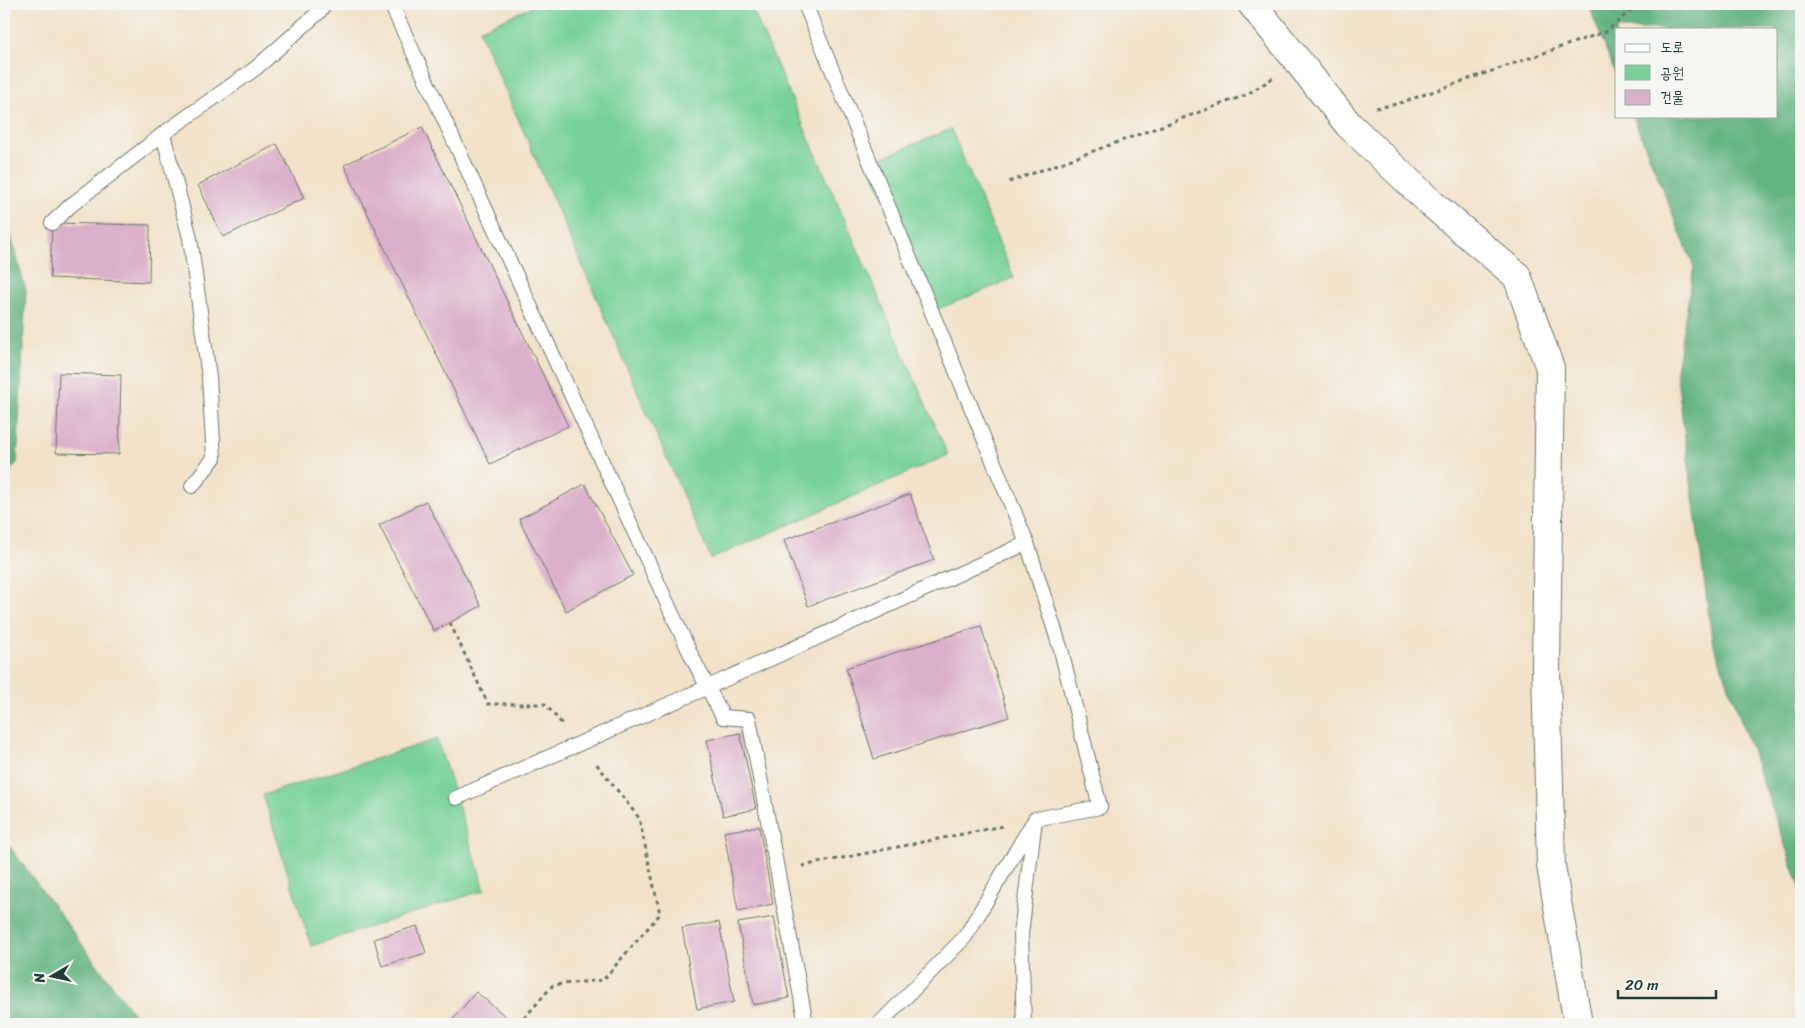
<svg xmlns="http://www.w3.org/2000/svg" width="1805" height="1028" viewBox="0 0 1805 1028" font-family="Sriracha,'Poor Story',sans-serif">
  <rect width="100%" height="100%" fill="#f6f6f2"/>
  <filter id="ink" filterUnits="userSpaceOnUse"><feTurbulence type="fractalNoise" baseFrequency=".02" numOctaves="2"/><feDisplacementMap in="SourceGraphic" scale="10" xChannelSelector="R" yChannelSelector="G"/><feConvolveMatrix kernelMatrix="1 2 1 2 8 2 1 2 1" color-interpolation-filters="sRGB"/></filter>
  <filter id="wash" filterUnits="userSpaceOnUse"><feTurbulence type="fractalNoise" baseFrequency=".0096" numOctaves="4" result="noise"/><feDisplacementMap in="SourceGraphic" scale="20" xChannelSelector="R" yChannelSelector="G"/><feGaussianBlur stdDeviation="1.12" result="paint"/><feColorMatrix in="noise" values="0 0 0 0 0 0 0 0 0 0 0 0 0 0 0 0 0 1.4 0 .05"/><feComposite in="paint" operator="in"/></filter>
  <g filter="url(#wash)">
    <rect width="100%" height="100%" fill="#f2e2c9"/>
    <g fill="#78d298" stroke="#4c8866">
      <polygon points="538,4 750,4 948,455 711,559 479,30"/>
      <polygon points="951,129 1014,278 931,312 869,163"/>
      <polygon points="437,739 485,890 311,946 263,795"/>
    </g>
    <g fill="#62b480" stroke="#40785a">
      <polygon points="1588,4 1801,4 1801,890 1712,639 1676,370 1694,267 1633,116 1776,116 1776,29 1616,29 1616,75"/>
      <polygon points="4,211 26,291 17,463 4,477"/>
      <polygon points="4,839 141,1024 4,1024"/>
    </g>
    <g id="blocks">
      <g fill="#dbb0ca">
        <polygon points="422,127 568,426 490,464 344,165"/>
        <polygon points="277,144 304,198 223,237 198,185"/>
        <polygon points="52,223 150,225 149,282 50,278"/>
        <polygon points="59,373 121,375 119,454 56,453"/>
        <polygon points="585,484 633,575 566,611 519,519"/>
        <polygon points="910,494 934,560 808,606 784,540"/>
        <polygon points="426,501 481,606 434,631 379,525"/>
        <polygon points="981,626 1009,717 874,759 846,668"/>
        <polygon points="740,733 756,809 723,816 707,740"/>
        <polygon points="759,826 773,904 738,911 724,832"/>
        <polygon points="774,917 789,998 753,1005 738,923"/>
        <polygon points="719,922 734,1002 697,1009 682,928"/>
        <polygon points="417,926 426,953 382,966 374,939"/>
        <polygon points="476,992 515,1024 449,1024"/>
      </g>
    </g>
  </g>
  <g filter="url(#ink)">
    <use href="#blocks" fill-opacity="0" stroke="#697768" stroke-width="1"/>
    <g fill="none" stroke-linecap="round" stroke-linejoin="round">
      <g stroke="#697768" stroke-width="16">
        <g id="service">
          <polyline points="391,4 692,657 723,717 749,719 806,1024"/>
          <polyline points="163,134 190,238 209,377 214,458 192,486"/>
          <polyline points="52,223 70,206 163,134 256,68 319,12 325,4"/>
          <polyline points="456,798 708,687 1027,543 805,4"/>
          <polyline points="879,1024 965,937 1032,824"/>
          <polyline points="1024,1024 1021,934 1035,819 1100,807 1061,650 1027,543"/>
        </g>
      </g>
      <g stroke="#697768" stroke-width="30">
        <polyline id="minor" points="1252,4 1349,125 1432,204 1517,276 1550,368 1546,668 1551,866 1578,1024"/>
      </g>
      <g stroke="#697768" stroke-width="3" stroke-dasharray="4 4" stroke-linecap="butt">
        <polyline points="1376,108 1397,104 1607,31 1638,4"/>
        <polyline points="1009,182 1246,95 1273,78"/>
        <polyline points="450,623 488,704 545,704 563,725"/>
        <polyline points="802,866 1003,826"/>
        <polyline points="519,1024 553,985 603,980 660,914 639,818 595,762"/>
      </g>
      <use href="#service" stroke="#fff" stroke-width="14"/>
      <use href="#minor" stroke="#fff" stroke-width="28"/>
    </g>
  </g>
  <rect width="1805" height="1028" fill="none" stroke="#f6f6f2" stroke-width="20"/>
  <rect x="1615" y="28" width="162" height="90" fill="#f6f6f2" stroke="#a0aca6"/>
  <rect x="1625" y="44" width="25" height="8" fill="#ffffff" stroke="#a0aca6"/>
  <text x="1660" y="52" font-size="15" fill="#1f3d34">도로</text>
  <rect x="1625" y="65" width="25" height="15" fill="#78d298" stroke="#a0aca6"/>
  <text x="1660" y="78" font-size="15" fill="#1f3d34">공원</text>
  <rect x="1625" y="90" width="25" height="15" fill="#dbb0ca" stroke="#a0aca6"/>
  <text x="1660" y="102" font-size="15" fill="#1f3d34">건물</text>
  <g transform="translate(52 976) rotate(261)" stroke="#f6f6f2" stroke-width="4" paint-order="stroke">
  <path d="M0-4L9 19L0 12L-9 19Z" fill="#1f3d34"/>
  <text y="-8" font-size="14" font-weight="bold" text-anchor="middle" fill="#1f3d34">N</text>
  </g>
  <path d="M1618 990v8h98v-8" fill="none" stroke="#1f3d34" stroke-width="2.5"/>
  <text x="1625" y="990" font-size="15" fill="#1f3d34" stroke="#f6f6f2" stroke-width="4" paint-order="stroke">20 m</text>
</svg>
